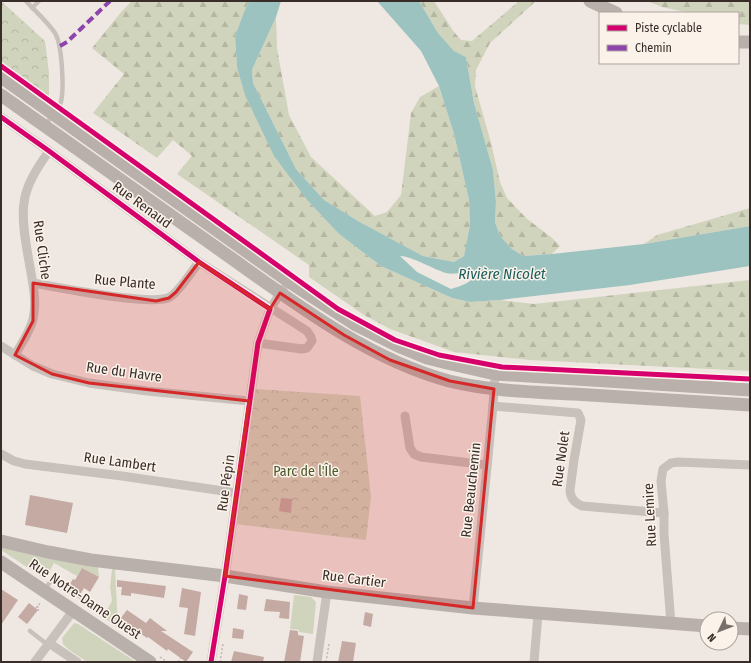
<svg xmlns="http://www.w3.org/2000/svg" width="751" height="663" viewBox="0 0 751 663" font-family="'Fira Sans Condensed',sans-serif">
  <defs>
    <pattern id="forest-firs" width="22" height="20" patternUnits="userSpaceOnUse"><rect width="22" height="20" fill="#d1d4bc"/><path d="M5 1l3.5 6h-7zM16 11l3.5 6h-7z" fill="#b4b6a2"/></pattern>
    <pattern id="park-crowns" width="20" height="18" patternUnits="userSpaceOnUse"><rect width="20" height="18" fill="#d1d4bc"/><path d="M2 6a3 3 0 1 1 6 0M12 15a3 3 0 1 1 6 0" fill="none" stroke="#b4b6a2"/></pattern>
  </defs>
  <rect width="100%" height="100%" fill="#efe8e2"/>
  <g fill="#d1d4bc">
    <polygon points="1,546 98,567 99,577 82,568 77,576 54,563 45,579 1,550"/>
    <polygon points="113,568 115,568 118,628 103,617 112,601 110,587 112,570"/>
    <polygon points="294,595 311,597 316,602 313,634 299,632 299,630 290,629"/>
    <polygon points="74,623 78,624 136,662 87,662 68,649 63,644 62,638"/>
  </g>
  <g fill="url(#forest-firs)">
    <polygon points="132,1 249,1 244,12 235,36 237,67 308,201 339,234 381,266 452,298 470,302 500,300 534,304 750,280 750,371 529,360 454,352 390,329 364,315 309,277 309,265 177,174 192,156 173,140 157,158 93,113 124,74 92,48 122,11"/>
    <polygon points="419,1 434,1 454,32 461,40 472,41 519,1 536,1 490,43 476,70 475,86 491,143 500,182 507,198 526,218 552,238 560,246 552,254 523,256 512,249 500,236 495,222 496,202 493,170 474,103 466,57 454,51 438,33"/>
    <polygon points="647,1 750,1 750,25 738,24 738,13 689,13 662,7"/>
    <polygon points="276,17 277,48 289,115 311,157 375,216 387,212 401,195 411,113 420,97 439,86 454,134 469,200 470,225 464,256 454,262 423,256 358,221 324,200 296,169 253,83 252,70"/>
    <polygon points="750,208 750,226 644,244 657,235"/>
  </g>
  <g fill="url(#park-crowns)">
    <polygon points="1,1 45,41 49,73 49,104 1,70"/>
    <polygon points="255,389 360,396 371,497 366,540 236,524"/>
  </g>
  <path fill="#9dc3c0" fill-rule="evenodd" d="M249,1h32l-5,16 -24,53 1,13 43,86 28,31 34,21 65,35 31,6 10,-6 6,-31 -1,-25 -15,-66 -15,-48 -18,-35 -44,-50h42l19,32 16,18 12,6 8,46 19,67 3,32 -1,20 5,14 12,13 11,7 29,-2 92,-10 106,-18v40l-120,19 -130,15 -30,2 -18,-4 -71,-32 -42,-32 -31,-33 -34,-45 -29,-61 -8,-28 -2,-31 9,-24zM400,256c11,0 33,13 46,17 8,2 20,-1 28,-2l2,3c-5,9 -15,12 -25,15l-34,-17z"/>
  <g fill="#c4aaa3">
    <polygon points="30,495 73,503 67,533 25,525"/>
    <polygon points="281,498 292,499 291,513 279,511"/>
    <polygon points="82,568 99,577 90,592 84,588 81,593 76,594 75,597 68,593 71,591 71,588 69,585 73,579 75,580"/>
    <polygon points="117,580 166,586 164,598 131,593 131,596 121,595 122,587 117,587"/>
    <polygon points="182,588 201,592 195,636 184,634 188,608 179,607"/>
    <polygon points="1,589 18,600 1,625"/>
    <polygon points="239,594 248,596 246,610 237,609"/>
    <polygon points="266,599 290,602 289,619 279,618 280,612 264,611"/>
    <polygon points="29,603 38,610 27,624 18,617"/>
    <polygon points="127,610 146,623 150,618 167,631 161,631 193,652 186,662 168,649 167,651 148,637 147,638 120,619"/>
    <polygon points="365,612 373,614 371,627 363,625"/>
    <polygon points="233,628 244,630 243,639 232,638"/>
    <polygon points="290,630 298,631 298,635 304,636 300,662 284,662"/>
    <polygon points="342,641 356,643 353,662 338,662"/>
    <polygon points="234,651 264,657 263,662 231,662"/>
  </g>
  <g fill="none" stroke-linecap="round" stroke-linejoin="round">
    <g stroke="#c1b8b3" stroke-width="1.5" stroke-dasharray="2 2" stroke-linecap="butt">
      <polyline points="37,606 39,609 37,612"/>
      <polyline points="36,608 41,602"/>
      <polyline points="160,657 167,662"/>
      <polyline points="178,662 181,658"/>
      <polyline points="220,662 223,644"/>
      <polyline points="326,662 329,644"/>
    </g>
    <g stroke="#c8c0bb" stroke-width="4.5">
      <path d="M26,1c9,10 21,20 29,32 7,11 10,59 5,72 -2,7 -10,14 -15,19"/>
      <polyline points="32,8 39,1"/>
      <polyline points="44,591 52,579 68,589"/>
      <polyline points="79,596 98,609"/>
      <polyline points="30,631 48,645"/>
    </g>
    <g stroke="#c8c0bb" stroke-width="9">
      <polyline points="1,117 49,151 199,262 307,331 311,337 312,341 307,348 302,349 258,343"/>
      <path d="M33,283c24,4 120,24 137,14 9,-5 22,-26 29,-35"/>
      <polyline points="1,346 33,366 52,374 89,383 147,391 249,401"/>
      <path d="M15,355c6,-11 15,-23 18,-36 4,-16 0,-35 -3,-52 -3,-17 -9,-46 -6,-64 2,-19 14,-36 25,-52"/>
      <path d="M493,406l85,7 3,7 -7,40 -4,30c0,8 5,13 12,16l82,7"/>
      <polyline points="405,416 410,448 414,454 421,457 487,465"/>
      <polyline points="1,454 14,461 25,464 122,476 237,493"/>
      <polyline points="473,608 493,406 495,374"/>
      <polyline points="671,624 664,534 664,513 661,481 663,469 671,463 678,462 750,465"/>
      <polyline points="49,643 77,662"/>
      <polyline points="35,662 73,611"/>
      <polyline points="211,662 225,576 258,343 270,309 283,289"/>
      <polyline points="317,662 327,592"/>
      <polyline points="534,662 538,614"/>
    </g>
    <g stroke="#b9b0ab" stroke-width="13">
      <polyline points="590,1 616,13"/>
      <polyline points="738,42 750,42"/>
      <polyline points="1,77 288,281 356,325 398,346 427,358 447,363 495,374 750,390"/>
      <path d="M1,95c72,51 144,102 216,153 71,50 147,110 232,133 41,10 83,11 125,13 59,4 117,7 176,11"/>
      <polyline points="1,541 48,552 91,560 225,576 327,592 473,608 707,626"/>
      <polyline points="1,562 150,662"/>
      <polyline points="731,628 750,629"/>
    </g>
    <polyline stroke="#8e44ad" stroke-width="4" stroke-dasharray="8 4" stroke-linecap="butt" points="60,46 67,42 110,1"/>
    <g stroke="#fbf2ea" stroke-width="8">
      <g id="cycleway">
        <polyline points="1,66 338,309 395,340 439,355 502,367 750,379"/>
        <polyline points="1,117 49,151 199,262 270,309 258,343 225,576 211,662"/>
      </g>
    </g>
    <use href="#cycleway" stroke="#d6006c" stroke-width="5"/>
  </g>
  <path fill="#d62828" fill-opacity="0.2" stroke="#d62828" stroke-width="3" stroke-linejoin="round" d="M199,262l71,47 10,-16 64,42 46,25 60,21 44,8 -21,219 -248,-32 24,-175 -160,-18 -37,-9 -37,-19 18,-34v-38l123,18 13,-3 7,-6z"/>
  <g text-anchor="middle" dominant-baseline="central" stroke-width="3" stroke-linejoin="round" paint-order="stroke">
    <g font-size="14" fill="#392d29" stroke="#fbf2ea">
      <text transform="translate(142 205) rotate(36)">Rue Renaud</text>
      <text transform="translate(42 250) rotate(82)">Rue Cliche</text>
      <text transform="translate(125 282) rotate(5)">Rue Plante</text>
      <text transform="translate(124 372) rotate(8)">Rue du Havre</text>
      <text transform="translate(561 459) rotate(-82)">Rue Nolet</text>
      <text transform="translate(120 462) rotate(8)">Rue Lambert</text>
      <text transform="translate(226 483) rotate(-82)">Rue Pépin</text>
      <text transform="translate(471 490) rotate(-84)">Rue Beauchemin</text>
      <text transform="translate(650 515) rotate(-93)">Rue Lemire</text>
      <text transform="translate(354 579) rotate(7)">Rue Cartier</text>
      <text transform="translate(85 599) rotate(34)">Rue Notre-Dame Ouest</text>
    </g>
    <g font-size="14" fill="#4b592b" stroke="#fbf2ea">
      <text x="306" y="471">Parc de l'Île</text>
    </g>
    <g font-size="15" font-style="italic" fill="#1b5e5e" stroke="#fbf2ea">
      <text x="502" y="274">Rivière Nicolet</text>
    </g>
  </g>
  <rect width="751" height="663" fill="none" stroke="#392d29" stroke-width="4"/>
  <rect x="599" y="12" width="140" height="52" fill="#fbf2ea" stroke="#ada39d"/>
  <rect x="607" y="25" width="20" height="6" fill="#d6006c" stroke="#ada39d"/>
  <text x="635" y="32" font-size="12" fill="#392d29">Piste cyclable</text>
  <rect x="607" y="45" width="20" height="6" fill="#8e44ad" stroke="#ada39d"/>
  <text x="635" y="52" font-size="12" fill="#392d29">Chemin</text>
  <g transform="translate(719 631) rotate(227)"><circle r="19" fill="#fbf2ea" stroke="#ada39d"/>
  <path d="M0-3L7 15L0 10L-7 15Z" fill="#796e6a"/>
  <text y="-6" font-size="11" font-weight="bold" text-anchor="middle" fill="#392d29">N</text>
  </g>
</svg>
